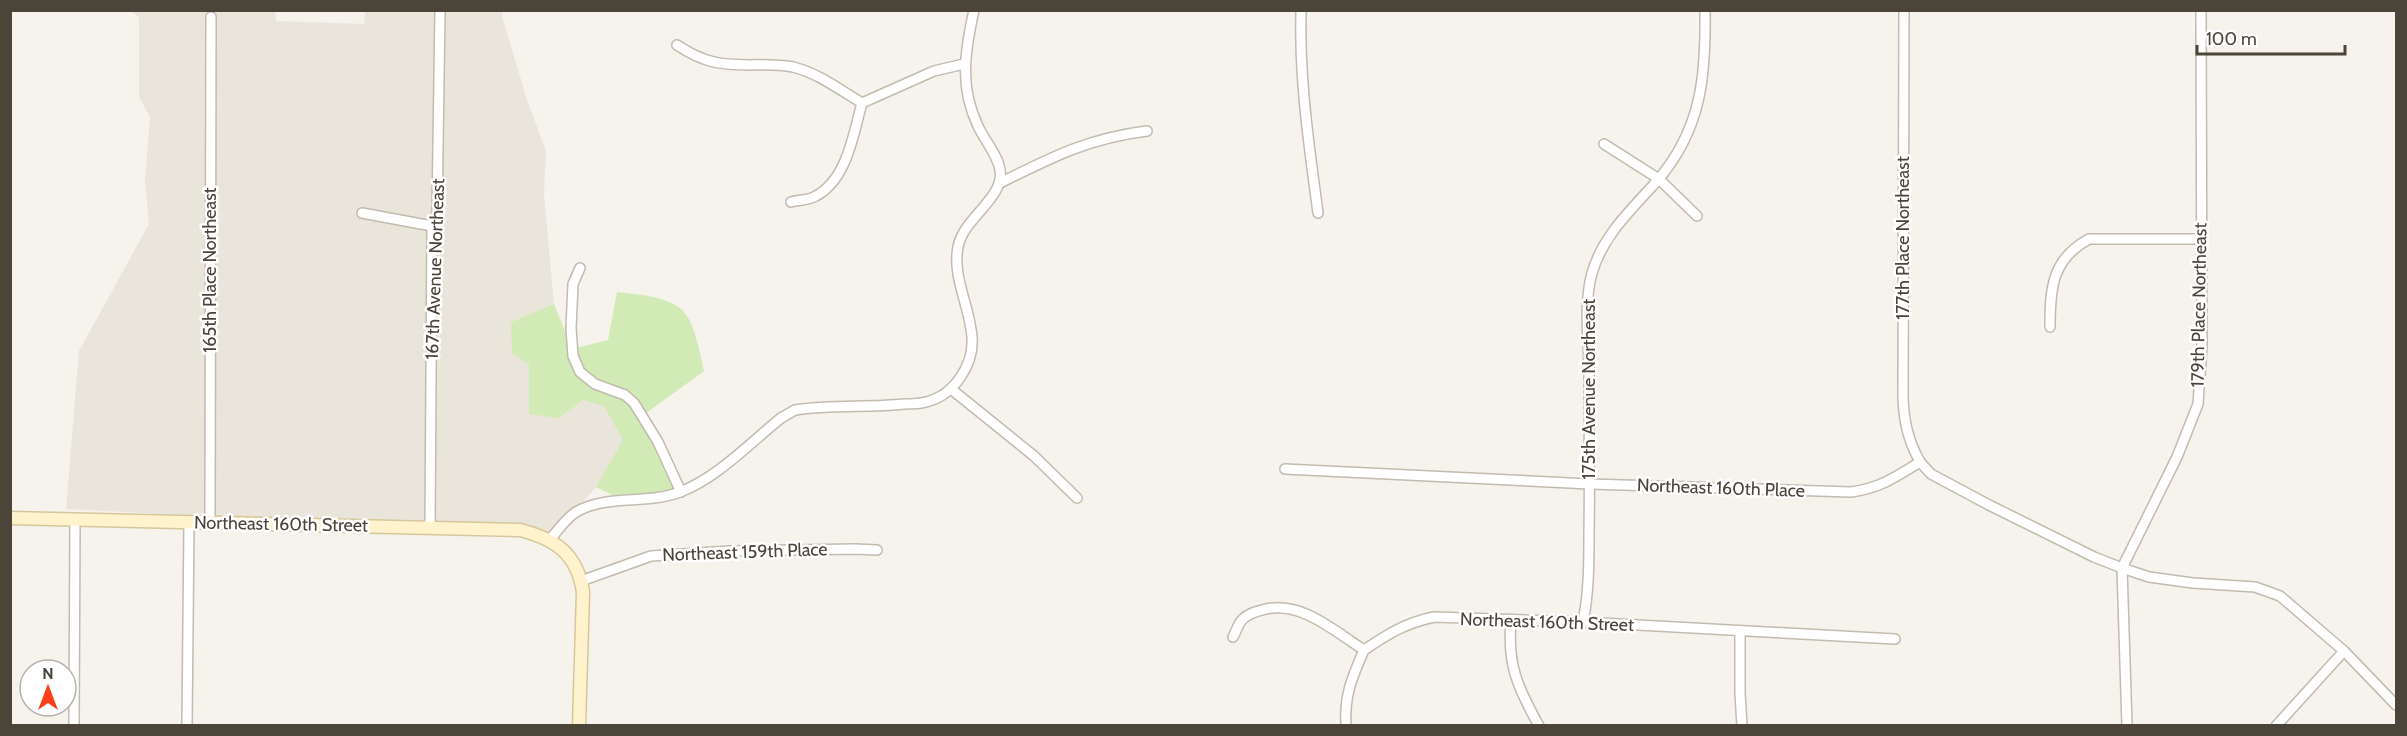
<svg xmlns="http://www.w3.org/2000/svg" width="2407" height="736" viewBox="0 0 2407 736" font-family="Cabin,sans-serif">
  <rect width="100%" height="100%" fill="#f6f3ec"/>
  <polygon fill="#eae5da" points="131,11 275,11 276,21 364,24 365,11 503,11 502,16 527,100 546,151 544,194 554,304 511,322 529,363 559,418 583,400 604,406 624,440 596,487 550,539 410,527 66,509 79,351 149,224 145,181 150,117 139,97 139,17"/>
  <path fill="#d2eab5" d="M617,292c19,2 49,4 64,17 14,12 19,45 23,62l-62,45 39,76 -57,9 -28,-14 27,-47 -19,-34 -21,-6 -24,18 -30,-4v-50l-17,-11 -1,-31 43,-18 18,45 36,-9z"/>
  <g fill="none" stroke-linecap="round" stroke-linejoin="round">
    <g stroke="#c2bbae" stroke-width="12">
      <g id="street">
        <path d="M1301,10c-2,69 8,135 17,203"/>
        <path d="M1904,10l-1,388c1,24 5,42 17,64"/>
        <path d="M677,45c12,8 23,14 37,17 25,6 52,0 79,5 25,6 47,23 69,36l72,-32 30,-7"/>
        <polyline points="1604,144 1659,179 1697,216"/>
        <path d="M1000,183c52,-26 89,-45 147,-52"/>
        <path d="M791,202c8,-2 17,-2 23,-5 33,-16 39,-62 48,-94"/>
        <polyline points="362,213 432,226"/>
        <polyline points="580,268 573,284 571,328 573,356 580,372 595,384 625,395 634,403 658,442 681,492"/>
        <path d="M2050,327c0,-39 2,-68 39,-88h111"/>
        <polyline points="951,389 1034,456 1077,498"/>
        <path d="M1285,469l305,15 261,8c29,-4 45,-15 69,-30l11,12 58,31 105,52 28,11 27,9 44,6 62,4 25,9 64,55 52,54"/>
        <polyline points="210,522 211,17"/>
        <polyline points="430,528 432,226 437,213 440,10"/>
        <path d="M550,539c8,-8 16,-21 26,-27 31,-18 70,-7 104,-20 37,-14 70,-49 101,-74l14,-8c36,-6 72,-2 109,-6 7,0 15,0 22,-2 29,-7 48,-38 46,-65 -2,-30 -20,-60 -14,-90 5,-29 47,-49 42,-77 -2,-15 -16,-30 -22,-44 -19,-39 -13,-75 -4,-116"/>
        <polyline points="581,581 651,556 729,551 855,549 877,550"/>
        <path d="M1511,621c-4,44 7,67 28,105"/>
        <path d="M1583,622c6,-30 6,-60 6,-90 1,-55 0,-110 0,-164 -1,-31 -5,-66 3,-95 11,-38 40,-64 65,-92 45,-52 49,-106 48,-171"/>
        <polyline points="1740,631 1740,693 1742,726"/>
        <path d="M1233,637c3,-5 5,-13 9,-17 5,-6 13,-8 20,-10 38,-11 72,21 102,40 24,-16 41,-27 70,-33l149,5 312,17"/>
        <polyline points="74,726 75,520"/>
        <polyline points="187,726 189,522"/>
        <path d="M1346,726c-2,-31 6,-48 18,-76"/>
        <polyline points="2127,726 2122,568 2177,457 2198,404 2202,346 2201,10"/>
        <polyline points="2276,726 2344,651"/>
      </g>
    </g>
    <g stroke="#d6c79b" stroke-width="15">
      <path id="secondary" d="M10,518l510,12c35,9 57,23 63,62l-4,134"/>
    </g>
    <use href="#street" stroke="#fff" stroke-width="9"/>
    <use href="#secondary" stroke="#fff3cd" stroke-width="12"/>
  </g>
  <g text-anchor="middle" dominant-baseline="central" stroke-width="5" stroke-linejoin="round" paint-order="stroke">
    <g font-size="18" fill="#4b4439" stroke="#fff">
      <text transform="translate(1903 238) rotate(-90)">177th Place Northeast</text>
      <text transform="translate(435 269) rotate(-88)">167th Avenue Northeast</text>
      <text transform="translate(210 270) rotate(-90)">165th Place Northeast</text>
      <text transform="translate(2199 305) rotate(-89)">179th Place Northeast</text>
      <text transform="translate(1589 389) rotate(-90)">175th Avenue Northeast</text>
      <text transform="translate(1721 488) rotate(2)">Northeast 160th Place</text>
      <text transform="translate(281 524) rotate(1)">Northeast 160th Street</text>
      <text transform="translate(745 552) rotate(-2)">Northeast 159th Place</text>
      <text transform="translate(1547 622) rotate(2)">Northeast 160th Street</text>
    </g>
  </g>
  <rect width="2407" height="736" fill="none" stroke="#4b4439" stroke-width="24"/>
  <g transform="translate(48 688)"><circle r="28" fill="#ffffff" stroke="#b7b4b0" stroke-width="1.5"/>
  <path d="M0-4.5L10 22L0 15L-10 22Z" fill="#fc3f1d"/>
  <text y="-9" font-size="16" font-weight="bold" text-anchor="middle" fill="#4b4439">N</text>
  </g>
  <path d="M2197 45v9h148v-9" fill="none" stroke="#4b4439" stroke-width="3"/>
  <text x="2206" y="45" font-size="18" fill="#4b4439" stroke="#ffffff" stroke-width="4.5" paint-order="stroke">100 m</text>
</svg>
